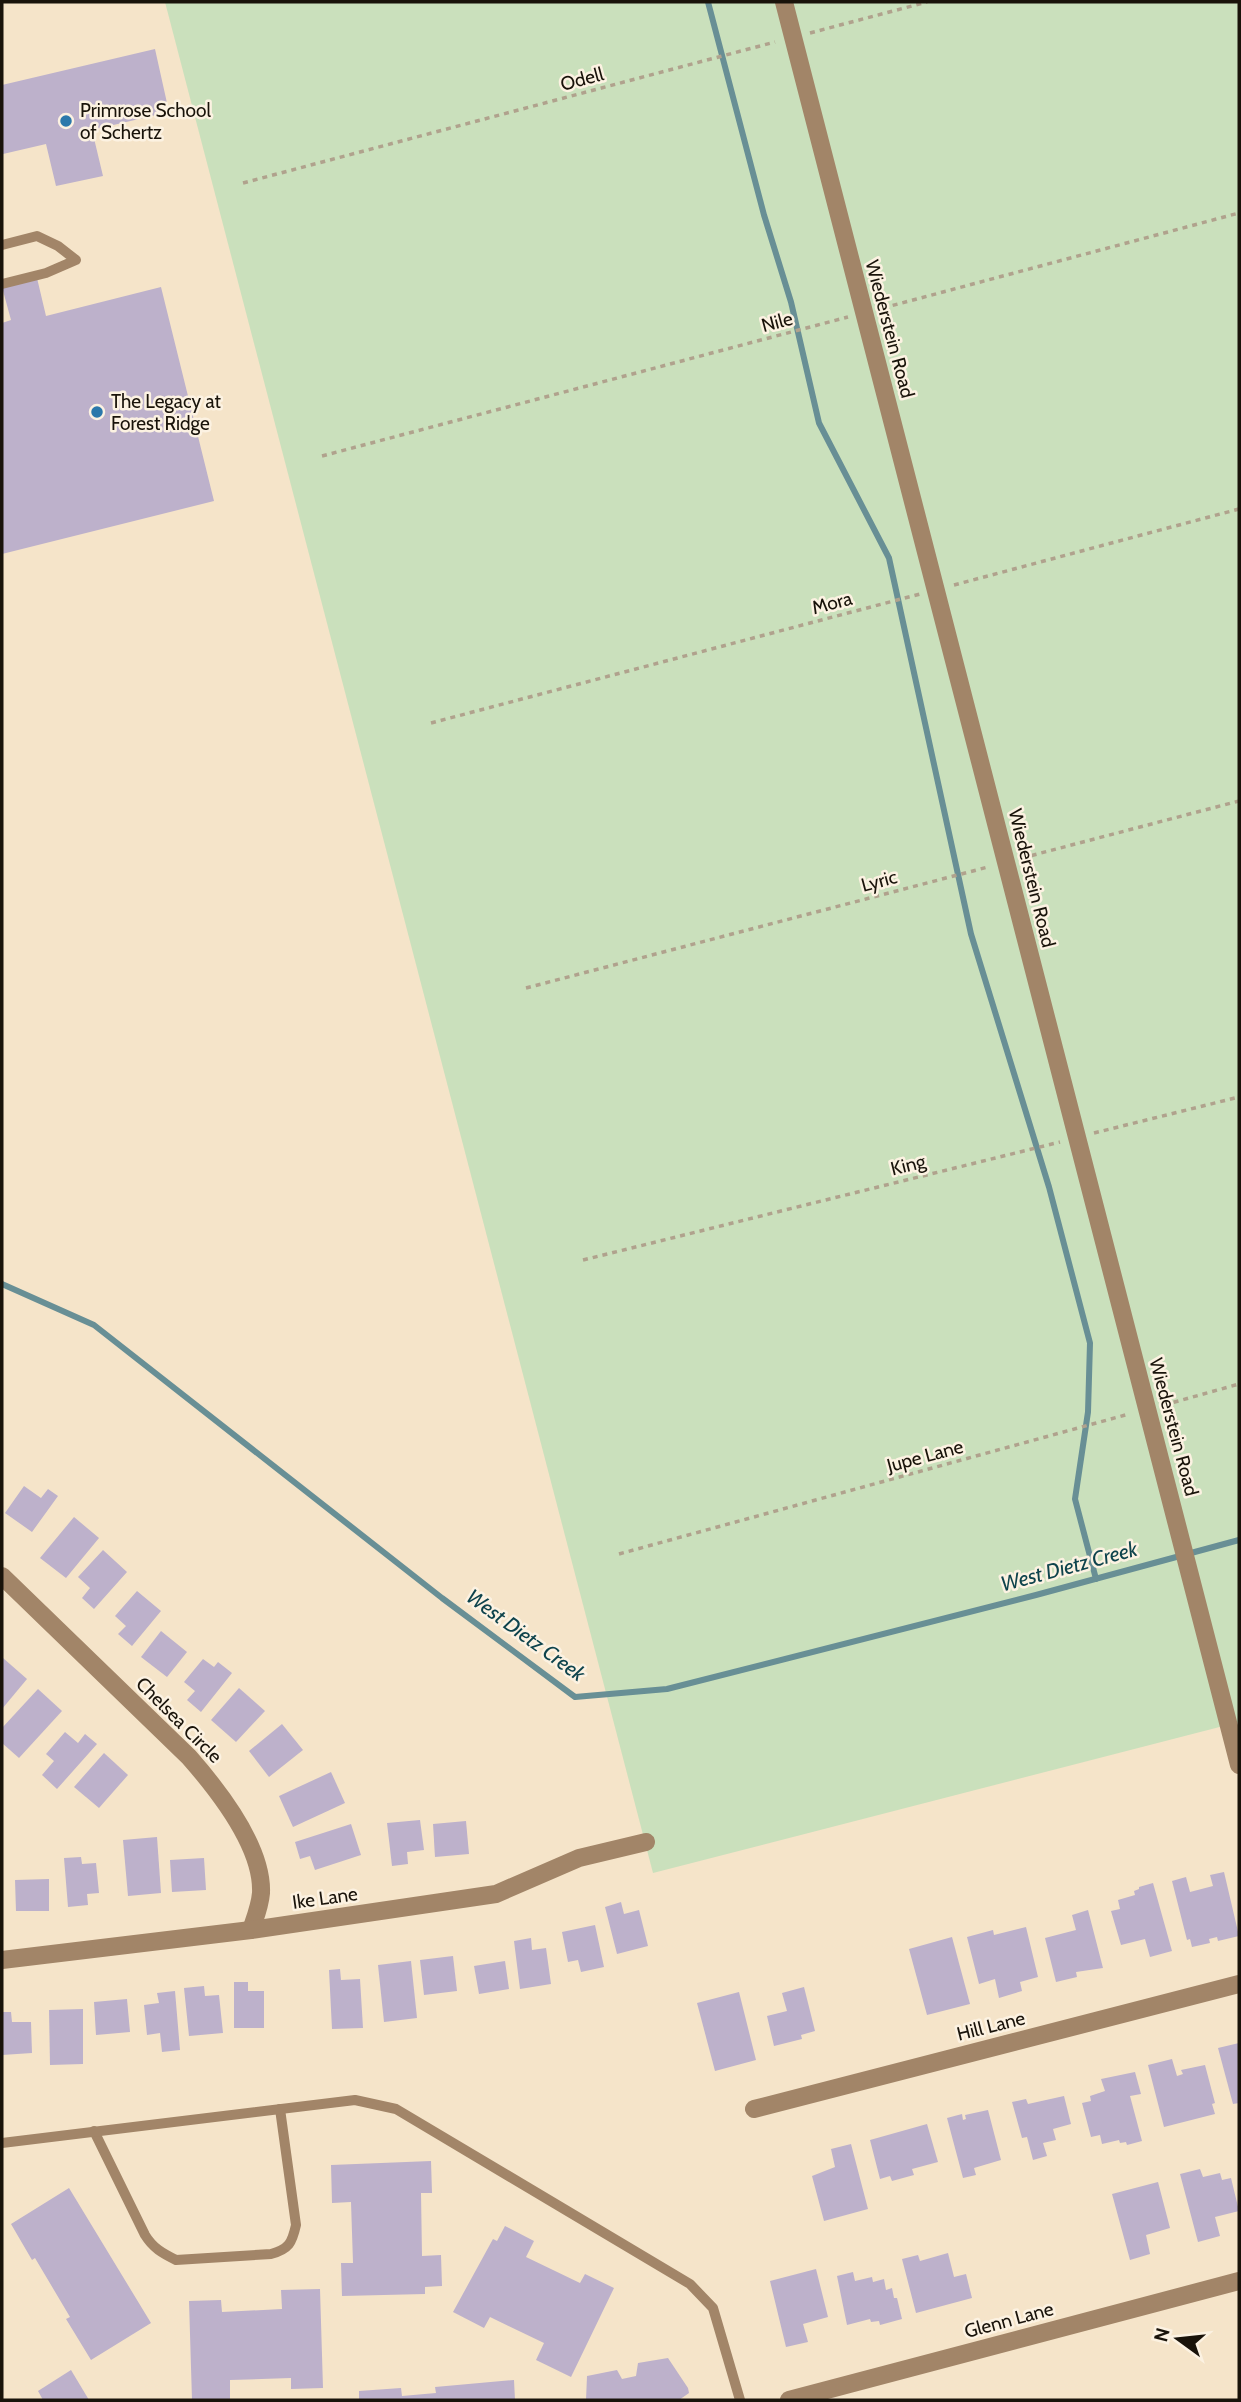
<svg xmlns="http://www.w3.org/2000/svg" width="1241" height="2402" viewBox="0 0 1241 2402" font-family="Cabin,sans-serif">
  <rect width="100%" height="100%" fill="#f5e4c9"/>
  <polygon fill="#cae0bc" points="165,2 1239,2 1239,1722 653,1873"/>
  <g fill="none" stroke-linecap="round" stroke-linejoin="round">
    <g stroke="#688f95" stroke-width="6">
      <polyline points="708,2 764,215 791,302 819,423 889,558 971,934 1049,1187 1090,1343 1088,1412 1075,1499 1096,1579"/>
      <polyline points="2,1284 94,1325 442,1598 575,1697 667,1689 1036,1595 1239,1540"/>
    </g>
  </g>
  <g fill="#bdb1cb">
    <polygon points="155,49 169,112 92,130 103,176 56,186 46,144 3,154 2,85"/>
    <polygon points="37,278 46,316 161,287 214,501 2,554 2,323 11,320 2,287"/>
    <polygon points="24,1486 41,1498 48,1489 58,1496 32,1532 5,1513"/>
    <polygon points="74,1517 99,1538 66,1578 40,1558"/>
    <polygon points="103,1550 127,1572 94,1609 82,1598 90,1588 78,1577"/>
    <polygon points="137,1591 161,1611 132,1646 118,1634 126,1626 115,1616"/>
    <polygon points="161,1631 187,1652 167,1677 141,1657"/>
    <polygon points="3,1658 27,1679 2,1709 2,1660"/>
    <polygon points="203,1659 214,1667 218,1662 232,1673 201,1712 187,1700 195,1691 184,1682"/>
    <polygon points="239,1688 265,1711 236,1742 211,1720"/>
    <polygon points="38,1689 62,1711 19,1758 2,1743 2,1728"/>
    <polygon points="282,1724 303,1750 269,1777 249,1751"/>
    <polygon points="65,1732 78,1743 85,1734 97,1744 57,1789 42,1775 54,1761 46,1754"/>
    <polygon points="104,1753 128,1775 99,1808 74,1787"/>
    <polygon points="331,1772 345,1803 293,1827 279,1796"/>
    <polygon points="420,1820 424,1850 407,1852 408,1864 392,1866 387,1823"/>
    <polygon points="466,1821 469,1854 435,1857 433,1824"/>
    <polygon points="351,1824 361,1855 315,1870 310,1856 300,1859 295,1842"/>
    <polygon points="157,1837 161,1893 128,1896 123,1840"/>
    <polygon points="81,1857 82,1864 96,1863 99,1893 87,1894 88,1905 68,1907 64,1858"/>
    <polygon points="204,1858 206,1890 172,1892 170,1860"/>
    <polygon points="1224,1872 1239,1936 1218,1941 1217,1937 1209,1939 1210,1943 1192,1947 1190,1939 1187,1940 1172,1881 1186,1877 1190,1892 1213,1886 1210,1875"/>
    <polygon points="49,1879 49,1911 16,1911 15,1880"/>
    <polygon points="1153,1883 1172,1951 1150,1957 1145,1939 1121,1945 1111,1911 1120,1909 1118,1900 1135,1895 1134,1891 1139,1889 1139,1887"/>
    <polygon points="621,1902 624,1914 639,1910 648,1946 617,1954 605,1907"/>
    <polygon points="1088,1910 1103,1968 1076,1972 1077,1977 1056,1982 1045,1938 1076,1930 1072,1915"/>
    <polygon points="595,1925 604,1967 581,1972 578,1960 568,1962 562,1932"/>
    <polygon points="1026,1927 1038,1977 1020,1982 1022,1991 999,1998 995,1979 979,1984 967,1937 993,1930 994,1935"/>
    <polygon points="952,1937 970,2004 927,2015 909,1949"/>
    <polygon points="531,1938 532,1950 546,1948 551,1984 520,1989 514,1941"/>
    <polygon points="453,1956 457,1991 424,1995 420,1960"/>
    <polygon points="411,1961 417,2018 384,2022 378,1965"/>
    <polygon points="505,1961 509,1989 479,1994 474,1966"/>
    <polygon points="340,1969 341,1980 360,1979 363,2028 332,2029 329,1970"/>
    <polygon points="234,1982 248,1982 248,1991 264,1991 264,2028 234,2028"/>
    <polygon points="204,1986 205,1996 219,1995 223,2033 189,2036 184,1988"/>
    <polygon points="804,1987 815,2031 801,2035 802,2039 774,2046 767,2016 787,2011 782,1993"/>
    <polygon points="175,1991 180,2050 162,2052 160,2033 147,2035 144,2005 159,2003 157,1993"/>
    <polygon points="739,1992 756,2060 715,2071 697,2003"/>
    <polygon points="127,1999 130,2032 96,2035 94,2002"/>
    <polygon points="83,2009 83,2064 50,2065 49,2010"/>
    <polygon points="2,2012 11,2012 12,2022 31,2022 32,2053 2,2055"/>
    <polygon points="1239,2043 1239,2103 1233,2104 1218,2048"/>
    <polygon points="1172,2059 1177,2076 1183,2074 1181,2070 1205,2065 1215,2103 1212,2104 1215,2114 1164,2127 1148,2065"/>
    <polygon points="1135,2072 1141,2094 1130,2096 1142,2141 1127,2145 1126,2142 1120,2143 1119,2140 1102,2144 1100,2135 1091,2137 1082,2103 1091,2101 1090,2096 1105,2091 1101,2079"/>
    <polygon points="1064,2096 1071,2124 1053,2129 1056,2140 1043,2143 1047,2156 1033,2160 1027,2137 1022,2138 1012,2102 1026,2099 1028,2104"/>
    <polygon points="988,2110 1001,2160 974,2168 976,2175 963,2178 947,2118 962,2114 963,2120 966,2119 965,2115"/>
    <polygon points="927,2124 938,2162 912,2169 914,2175 892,2181 890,2176 880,2179 870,2140"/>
    <polygon points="851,2144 868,2209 824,2221 812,2176 835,2167 831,2149"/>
    <polygon points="431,2161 432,2193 421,2193 422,2256 441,2255 442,2286 425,2287 425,2294 342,2296 341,2263 353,2263 351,2202 332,2203 331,2165"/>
    <polygon points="1200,2169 1203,2177 1220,2173 1222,2180 1231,2178 1239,2211 1215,2217 1220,2236 1198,2242 1180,2174"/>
    <polygon points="1158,2182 1170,2228 1146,2235 1150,2254 1130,2260 1112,2194"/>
    <polygon points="69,2188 151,2323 91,2360 66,2319 70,2317 35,2258 32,2260 11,2224"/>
    <polygon points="505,2226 534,2241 526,2257 580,2283 585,2274 614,2288 571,2377 536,2360 544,2343 490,2317 484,2328 453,2312 493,2239 497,2241"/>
    <polygon points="948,2253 954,2277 966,2274 972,2298 916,2313 902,2259 918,2255 920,2261"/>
    <polygon points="816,2269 828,2317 803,2324 808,2342 786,2347 770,2281"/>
    <polygon points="853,2272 855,2281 872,2277 873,2282 884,2279 886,2290 892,2288 894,2298 897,2298 902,2319 880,2325 879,2321 871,2322 870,2319 847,2325 837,2276"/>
    <polygon points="320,2289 323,2388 291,2389 291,2378 230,2380 230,2399 192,2400 189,2301 221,2300 222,2312 282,2309 281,2290"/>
    <polygon points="668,2358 688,2388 689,2393 679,2400 586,2400 587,2376 617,2370 622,2379 636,2376 638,2363"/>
    <polygon points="71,2370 89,2400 43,2400 38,2391"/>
    <polygon points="514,2380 515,2400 359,2400 359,2391 401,2388 402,2396 436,2393 435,2387"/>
  </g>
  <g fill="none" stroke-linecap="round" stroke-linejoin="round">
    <g stroke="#b0a28d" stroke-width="3.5" stroke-dasharray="5 5" stroke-linecap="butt">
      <polyline points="810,33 927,2"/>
      <polyline points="243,183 775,42"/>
      <polyline points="883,308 1239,213"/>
      <polyline points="322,456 848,317"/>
      <polyline points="954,585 1239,509"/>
      <polyline points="431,723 920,594"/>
      <polyline points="1022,858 1239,801"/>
      <polyline points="526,988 988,867"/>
      <polyline points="1094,1133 1239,1097"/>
      <polyline points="583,1260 1060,1142"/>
      <polyline points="1164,1405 1239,1384"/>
      <polyline points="619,1554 1129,1414"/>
    </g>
    <g stroke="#a28568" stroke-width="10">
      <polyline points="2,245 37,236 58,246 76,260 46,273 2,284"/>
      <path d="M94,2131l51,104c8,13 17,18 31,25l95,-6c18,-5 21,-11 25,-29l-16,-116"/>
      <polyline points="2,2143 355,2100 396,2109 690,2284 713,2308 740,2400"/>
    </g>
    <g stroke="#a28568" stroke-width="18">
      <polyline points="784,2 1239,1765"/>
      <path d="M2,1576l187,181c29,33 74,90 72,136 -1,13 -6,25 -10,37"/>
      <polyline points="2,1960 251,1930 496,1894 579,1858 646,1842"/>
      <polyline points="754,2109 1239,1984"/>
      <polyline points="789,2400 1239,2281"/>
    </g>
  </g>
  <g fill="#2b78ab" stroke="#fcf2e2" stroke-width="2.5">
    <circle cx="66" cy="121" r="7"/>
    <circle cx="97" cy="412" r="7"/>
  </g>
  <g text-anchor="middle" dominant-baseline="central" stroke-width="5" stroke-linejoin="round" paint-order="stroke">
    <g font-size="19" fill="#19130a" stroke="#fcf2e2">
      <text transform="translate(582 79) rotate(-15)">Odell</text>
      <text transform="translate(777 322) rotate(-15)">Nile</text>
      <text transform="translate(890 329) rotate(75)">Wiederstein Road</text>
      <text transform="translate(832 603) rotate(-15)">Mora</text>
      <text transform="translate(1032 878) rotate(76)">Wiederstein Road</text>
      <text transform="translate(879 881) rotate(-15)">Lyric</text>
      <text transform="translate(908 1165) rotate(-14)">King</text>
      <text transform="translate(1174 1427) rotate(75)">Wiederstein Road</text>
      <text transform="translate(925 1456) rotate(-15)">Jupe Lane</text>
      <text transform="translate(179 1720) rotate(45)">Chelsea Circle</text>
      <text transform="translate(325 1898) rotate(-8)">Ike Lane</text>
      <text transform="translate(991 2026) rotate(-14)">Hill Lane</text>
      <text transform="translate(1009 2320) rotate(-15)">Glenn Lane</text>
    </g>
    <g font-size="19" fill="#19130a" stroke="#fcf2e2" text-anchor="start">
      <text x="80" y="110">Primrose School<tspan x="80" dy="22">of Schertz</tspan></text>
      <text x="111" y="401">The Legacy at<tspan x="111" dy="22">Forest Ridge</tspan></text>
    </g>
    <g font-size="21" font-style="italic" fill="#0e434c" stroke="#fcf2e2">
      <text transform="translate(1069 1566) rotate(-15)">West Dietz Creek</text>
      <text transform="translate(526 1635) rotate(36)">West Dietz Creek</text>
    </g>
  </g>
  <rect width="1241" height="2402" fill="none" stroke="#19130a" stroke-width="7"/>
  <g transform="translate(1178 2339) rotate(285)" stroke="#fcf2e2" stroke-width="5" paint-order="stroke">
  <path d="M0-5L12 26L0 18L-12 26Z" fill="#19130a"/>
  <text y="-10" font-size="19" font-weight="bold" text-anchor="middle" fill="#19130a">N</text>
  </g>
</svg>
